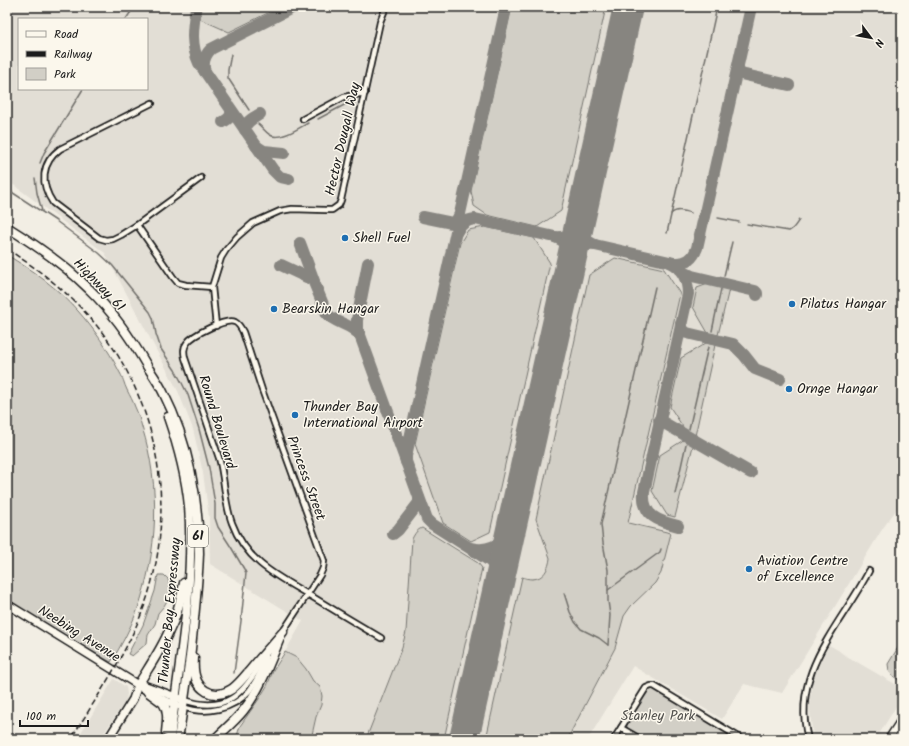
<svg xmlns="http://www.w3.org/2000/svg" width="909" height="746" viewBox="0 0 909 746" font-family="Kalam,sans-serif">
  <rect width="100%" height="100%" fill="#f2eee4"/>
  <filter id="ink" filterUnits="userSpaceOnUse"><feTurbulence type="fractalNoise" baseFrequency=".025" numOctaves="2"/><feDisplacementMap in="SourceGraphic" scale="8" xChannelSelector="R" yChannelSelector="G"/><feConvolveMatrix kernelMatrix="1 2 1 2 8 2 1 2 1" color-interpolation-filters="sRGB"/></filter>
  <g filter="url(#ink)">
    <g fill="#e2ded5" fill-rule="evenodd">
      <path d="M7,7h895v495l-19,26 -101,165 -38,-9 -22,35 -89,-53 -45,73h-277l5,-22 5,-12 -1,-18 -7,-6 -7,-12 -9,-11 -12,-6 18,-31 -93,-57 -1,-47 -6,-44 -10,-44 -15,-38 -73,-138 -98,-73zM19,19h128v70h-128z"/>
      <polygon points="829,645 838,650 843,654 902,688 902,697 876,739 813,739 809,703 814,675"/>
      <polygon points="114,679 126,687 127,694 126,700 100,739 77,739"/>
    </g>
    <g fill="#d2cfc6" stroke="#777671">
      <polygon points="202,7 280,7 229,32 200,19"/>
      <polygon points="512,7 606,7 561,211 537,227 487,215 474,206 471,191"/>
      <polygon points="485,227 534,238 550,263 490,532 471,541 443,523 415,444 460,243 468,230"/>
      <path d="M7,255c26,16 51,33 71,56 16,18 30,38 41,60 4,6 5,13 8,19 3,6 6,11 8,17 3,6 5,13 7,20 19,60 16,125 -5,184 -7,18 -16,35 -26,51l-56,-32 -48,-31z"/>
      <path d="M615,258l49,11 16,25 -52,229 43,10 -10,40 -6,10 -24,23 -7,10 -9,32 -43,82 -4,9h-82l36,-162c3,1 7,2 10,2 12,0 17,-11 18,-21l-14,-39 53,-244z"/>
      <polygon points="708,284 729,289 718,335 708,333 693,307 697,288"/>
      <polygon points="706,343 715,345 695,436 685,430 670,407 681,358"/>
      <polygon points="685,439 692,443 693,446 675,517 667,515 652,491 660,455"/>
      <path d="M422,528l56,35 4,5 -38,171h-78l36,-92 4,-15 6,-93c3,-6 5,-9 10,-11z"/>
      <polygon points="158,575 164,575 168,579 170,587 169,597 164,606 158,613 155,624 148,635 147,643 132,656 128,654 143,625 155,591"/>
      <polygon points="902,641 902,682 893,676 889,671 888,664"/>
      <polygon points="285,652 297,658 306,669 313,681 320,687 322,696 321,705 316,717 311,739 236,739 240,726 259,699 267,686 273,671"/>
      <polygon points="651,689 658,689 736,739 645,739 630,730 627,727 627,725 648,690"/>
    </g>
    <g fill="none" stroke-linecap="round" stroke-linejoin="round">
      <g stroke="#716f6b" stroke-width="1.5">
        <polyline points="126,19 134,7"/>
        <polyline points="231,54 228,70 228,78 249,110"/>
        <polyline points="318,119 348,103 353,102 355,103"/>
        <path d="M258,124c4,3 7,8 12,11 10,6 29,-7 38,-12"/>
        <polyline points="40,163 44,153 83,89"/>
        <polyline points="35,178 37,193 42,211"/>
        <polyline points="7,189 56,221 99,253 112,265 150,312 153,318 156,334 161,349 175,370 182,383 188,395 199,429 209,468 215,504 215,518 218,527 231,547 244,569 246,573 241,621 234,673"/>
        <path d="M671,214c6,-6 13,-3 20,-1"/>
        <polyline points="718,218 739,222"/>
        <path d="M747,224l42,7c5,-2 7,-7 10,-11"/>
        <polyline points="667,233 717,7"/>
        <polyline points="724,276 732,242"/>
        <polyline points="712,331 721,289"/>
        <polyline points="689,429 708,347"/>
        <polyline points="675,494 686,444"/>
        <polyline points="608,590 623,579 660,552 661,549"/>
        <polyline points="564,593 570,612 575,622 581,629 599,638 608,645"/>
        <polyline points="608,645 610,615 608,601 608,570 603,543 601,524 655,287"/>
        <polyline points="227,739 227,738"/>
      </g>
      <g stroke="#878580" stroke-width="12">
        <path d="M196,7c-3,21 -6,36 3,56l74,107 7,7 9,2"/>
        <polyline points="738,67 739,73 741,74 789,85"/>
        <path d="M205,72c-3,-9 -1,-16 6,-23l83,-42"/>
        <path d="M223,122c5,-3 9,-5 8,-12"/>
        <path d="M245,130c-1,-8 9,-12 15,-16"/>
        <polyline points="256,146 264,151 284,153"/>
        <polyline points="423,217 452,223 457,220 460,214"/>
        <path d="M582,218c-3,13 0,22 13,27"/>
        <path d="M456,233c4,-9 10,-13 19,-14l80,18c14,5 17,14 14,28"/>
        <path d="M555,237c22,2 24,-15 27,-31 2,-9 3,-17 5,-25"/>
        <polyline points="300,243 314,281"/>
        <path d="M669,262c13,6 19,17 19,32l-44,198c-2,24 14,29 34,34"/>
        <path d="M368,263l-11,57v7l70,192 5,5 58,37c6,6 9,13 8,21l-9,40"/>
        <path d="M281,265l32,15 14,34c9,10 26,10 33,22"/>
        <polyline points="679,269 686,273 692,276 755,291 757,293 757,295"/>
        <path d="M563,301c2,-8 4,-16 5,-24 4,-16 6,-34 27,-32l79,18c12,1 19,-4 23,-15l54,-241"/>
        <polyline points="681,324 683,330 687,333 733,344 744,355 755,369 780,379"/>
        <polyline points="659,420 751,473"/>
        <polyline points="406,462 406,456 506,7"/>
        <polyline points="393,534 398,530 418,504 419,502 419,498"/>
        <path d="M471,548c15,4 31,-2 37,-17 3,-6 4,-12 5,-18"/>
      </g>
      <polyline stroke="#878580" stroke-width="30" points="464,739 628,7"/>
      <g stroke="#1c1c1c" stroke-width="8">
        <g id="street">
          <path d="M152,103l-92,46c-19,14 -20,35 -7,54l46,35 7,2 7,-1 8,-4 16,-10 64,-47"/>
          <polyline points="303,119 344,97 365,93"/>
          <polyline points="137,225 173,277 178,283 186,285 212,287"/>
          <polyline points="216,326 212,287 221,258 226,250 237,237 253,223 280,211 292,209 325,210 332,210 339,205 341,200 380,22 386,7"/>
          <path d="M282,633l38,-58 3,-7 1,-7 -62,-171 -19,-58c-2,-4 -4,-8 -8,-10 -9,-4 -43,13 -48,21 -4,5 -3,10 -2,15l34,100c6,21 5,44 13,65 15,41 49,55 84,76 21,13 43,26 65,39"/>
          <path d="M184,700c46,15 59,-9 82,-43"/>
          <path d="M183,707c22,8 50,3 66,-16 7,-9 12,-20 17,-30"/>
          <polyline points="621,728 640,739"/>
          <polyline points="614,739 646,688 651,686 654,686 742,739"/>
          <path d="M808,739c-18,-67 33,-114 61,-168"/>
        </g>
      </g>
      <g stroke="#1c1c1c" stroke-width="10">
        <g id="secondary">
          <path d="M7,604l131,81c14,10 29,17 45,22"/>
          <polyline points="140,685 146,686 184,700"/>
          <polyline points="108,739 133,699 138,685"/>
          <polyline points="889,739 902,719"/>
        </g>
      </g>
      <g stroke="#1c1c1c" stroke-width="11">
        <g id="highway">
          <path d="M7,227c29,18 58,38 82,62 23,22 42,49 58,77 6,9 13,19 17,28 24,47 35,106 35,159 -1,32 -5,64 -8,96 -4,30 -8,60 -13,90"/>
          <path d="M168,417c10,29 18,59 21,89 6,77 -10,157 -19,233"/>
          <path d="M194,658c-1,12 0,26 12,33 8,5 18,3 26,-2 7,-5 13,-13 19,-20 10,-12 21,-24 32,-37"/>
          <path d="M138,685c11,-18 23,-35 31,-54 8,-15 12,-32 15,-48"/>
          <path d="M148,692l15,11c6,8 4,19 3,29"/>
          <path d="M215,739c9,-9 20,-18 28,-28 17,-21 27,-49 37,-73"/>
        </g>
      </g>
      <use href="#street" stroke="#fbf7ec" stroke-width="4.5"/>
      <use href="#secondary" stroke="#fbf7ec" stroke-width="7"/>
      <use href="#highway" stroke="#fbf7ec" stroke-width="8"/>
      <path stroke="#1c1c1c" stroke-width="1.5" stroke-dasharray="6 3" stroke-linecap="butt" d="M7,249c26,17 51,35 73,58 75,76 100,194 66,294 -17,50 -48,94 -75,138"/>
    </g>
  </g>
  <g fill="#1f6fb2" stroke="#fbf7ec" stroke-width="1.5">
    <circle cx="345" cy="238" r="4"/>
    <circle cx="792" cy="304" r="4"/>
    <circle cx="274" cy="309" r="4"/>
    <circle cx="789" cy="389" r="4"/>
    <circle cx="295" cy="415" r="4"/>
    <circle cx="749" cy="569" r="4"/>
  </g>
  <g text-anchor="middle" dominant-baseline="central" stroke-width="3" stroke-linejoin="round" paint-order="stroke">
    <rect fill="#fbf7ec" stroke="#5f5e5a" stroke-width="1" x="188" y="525" width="20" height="22" rx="3"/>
    <g font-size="13" font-weight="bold" fill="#1c1c1c">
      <text x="198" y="536">61</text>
    </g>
    <g font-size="14" fill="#1c1c1c" stroke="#fbf7ec">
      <text transform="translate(343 139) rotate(-77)">Hector Dougall Way</text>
      <text transform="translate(99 285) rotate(46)">Highway 61</text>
      <text transform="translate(217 422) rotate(73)">Round Boulevard</text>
      <text transform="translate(306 478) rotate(70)">Princess Street</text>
      <text transform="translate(170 611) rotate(-85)">Thunder Bay Expressway</text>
      <text transform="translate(79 634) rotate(32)">Neebing Avenue</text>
    </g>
    <g font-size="14" fill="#1c1c1c" stroke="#fbf7ec" text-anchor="start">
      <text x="353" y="238">Shell Fuel</text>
      <text x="800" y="304">Pilatus Hangar</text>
      <text x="282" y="309">Bearskin Hangar</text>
      <text x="797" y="389">Ornge Hangar</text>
      <text x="303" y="407">Thunder Bay<tspan x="303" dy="16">International Airport</tspan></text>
      <text x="757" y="561">Aviation Centre<tspan x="757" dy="16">of Excellence</tspan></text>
    </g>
    <g font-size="14" fill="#53524f" stroke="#fbf7ec">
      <text x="658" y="716">Stanley Park</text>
    </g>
  </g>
  <rect width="909" height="746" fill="none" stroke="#fbf7ec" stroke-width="24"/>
  <rect x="12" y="12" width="885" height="722" fill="none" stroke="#1c1c1c" stroke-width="1.5" filter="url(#ink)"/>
  <rect x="18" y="18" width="130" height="72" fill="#fbf7ec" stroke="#a29f99"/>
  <rect x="26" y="31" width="20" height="6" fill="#fbf7ec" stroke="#a29f99"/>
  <text x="54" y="38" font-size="12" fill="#1c1c1c">Road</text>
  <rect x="26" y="51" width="20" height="6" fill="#1c1c1c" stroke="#a29f99"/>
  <text x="54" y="58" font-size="12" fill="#1c1c1c">Railway</text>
  <rect x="26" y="68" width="20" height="12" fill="#d2cfc6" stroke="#a29f99"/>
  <text x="54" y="78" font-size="12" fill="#1c1c1c">Park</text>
  <g transform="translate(871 38) rotate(122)" stroke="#fbf7ec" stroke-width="3" paint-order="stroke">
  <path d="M0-3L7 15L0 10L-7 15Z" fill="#1c1c1c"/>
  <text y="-6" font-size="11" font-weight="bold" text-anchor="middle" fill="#1c1c1c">N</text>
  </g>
  <path d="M20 720v6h68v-6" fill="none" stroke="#1c1c1c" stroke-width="2"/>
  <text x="26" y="720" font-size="12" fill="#1c1c1c" stroke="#fbf7ec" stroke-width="3" paint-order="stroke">100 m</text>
</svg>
